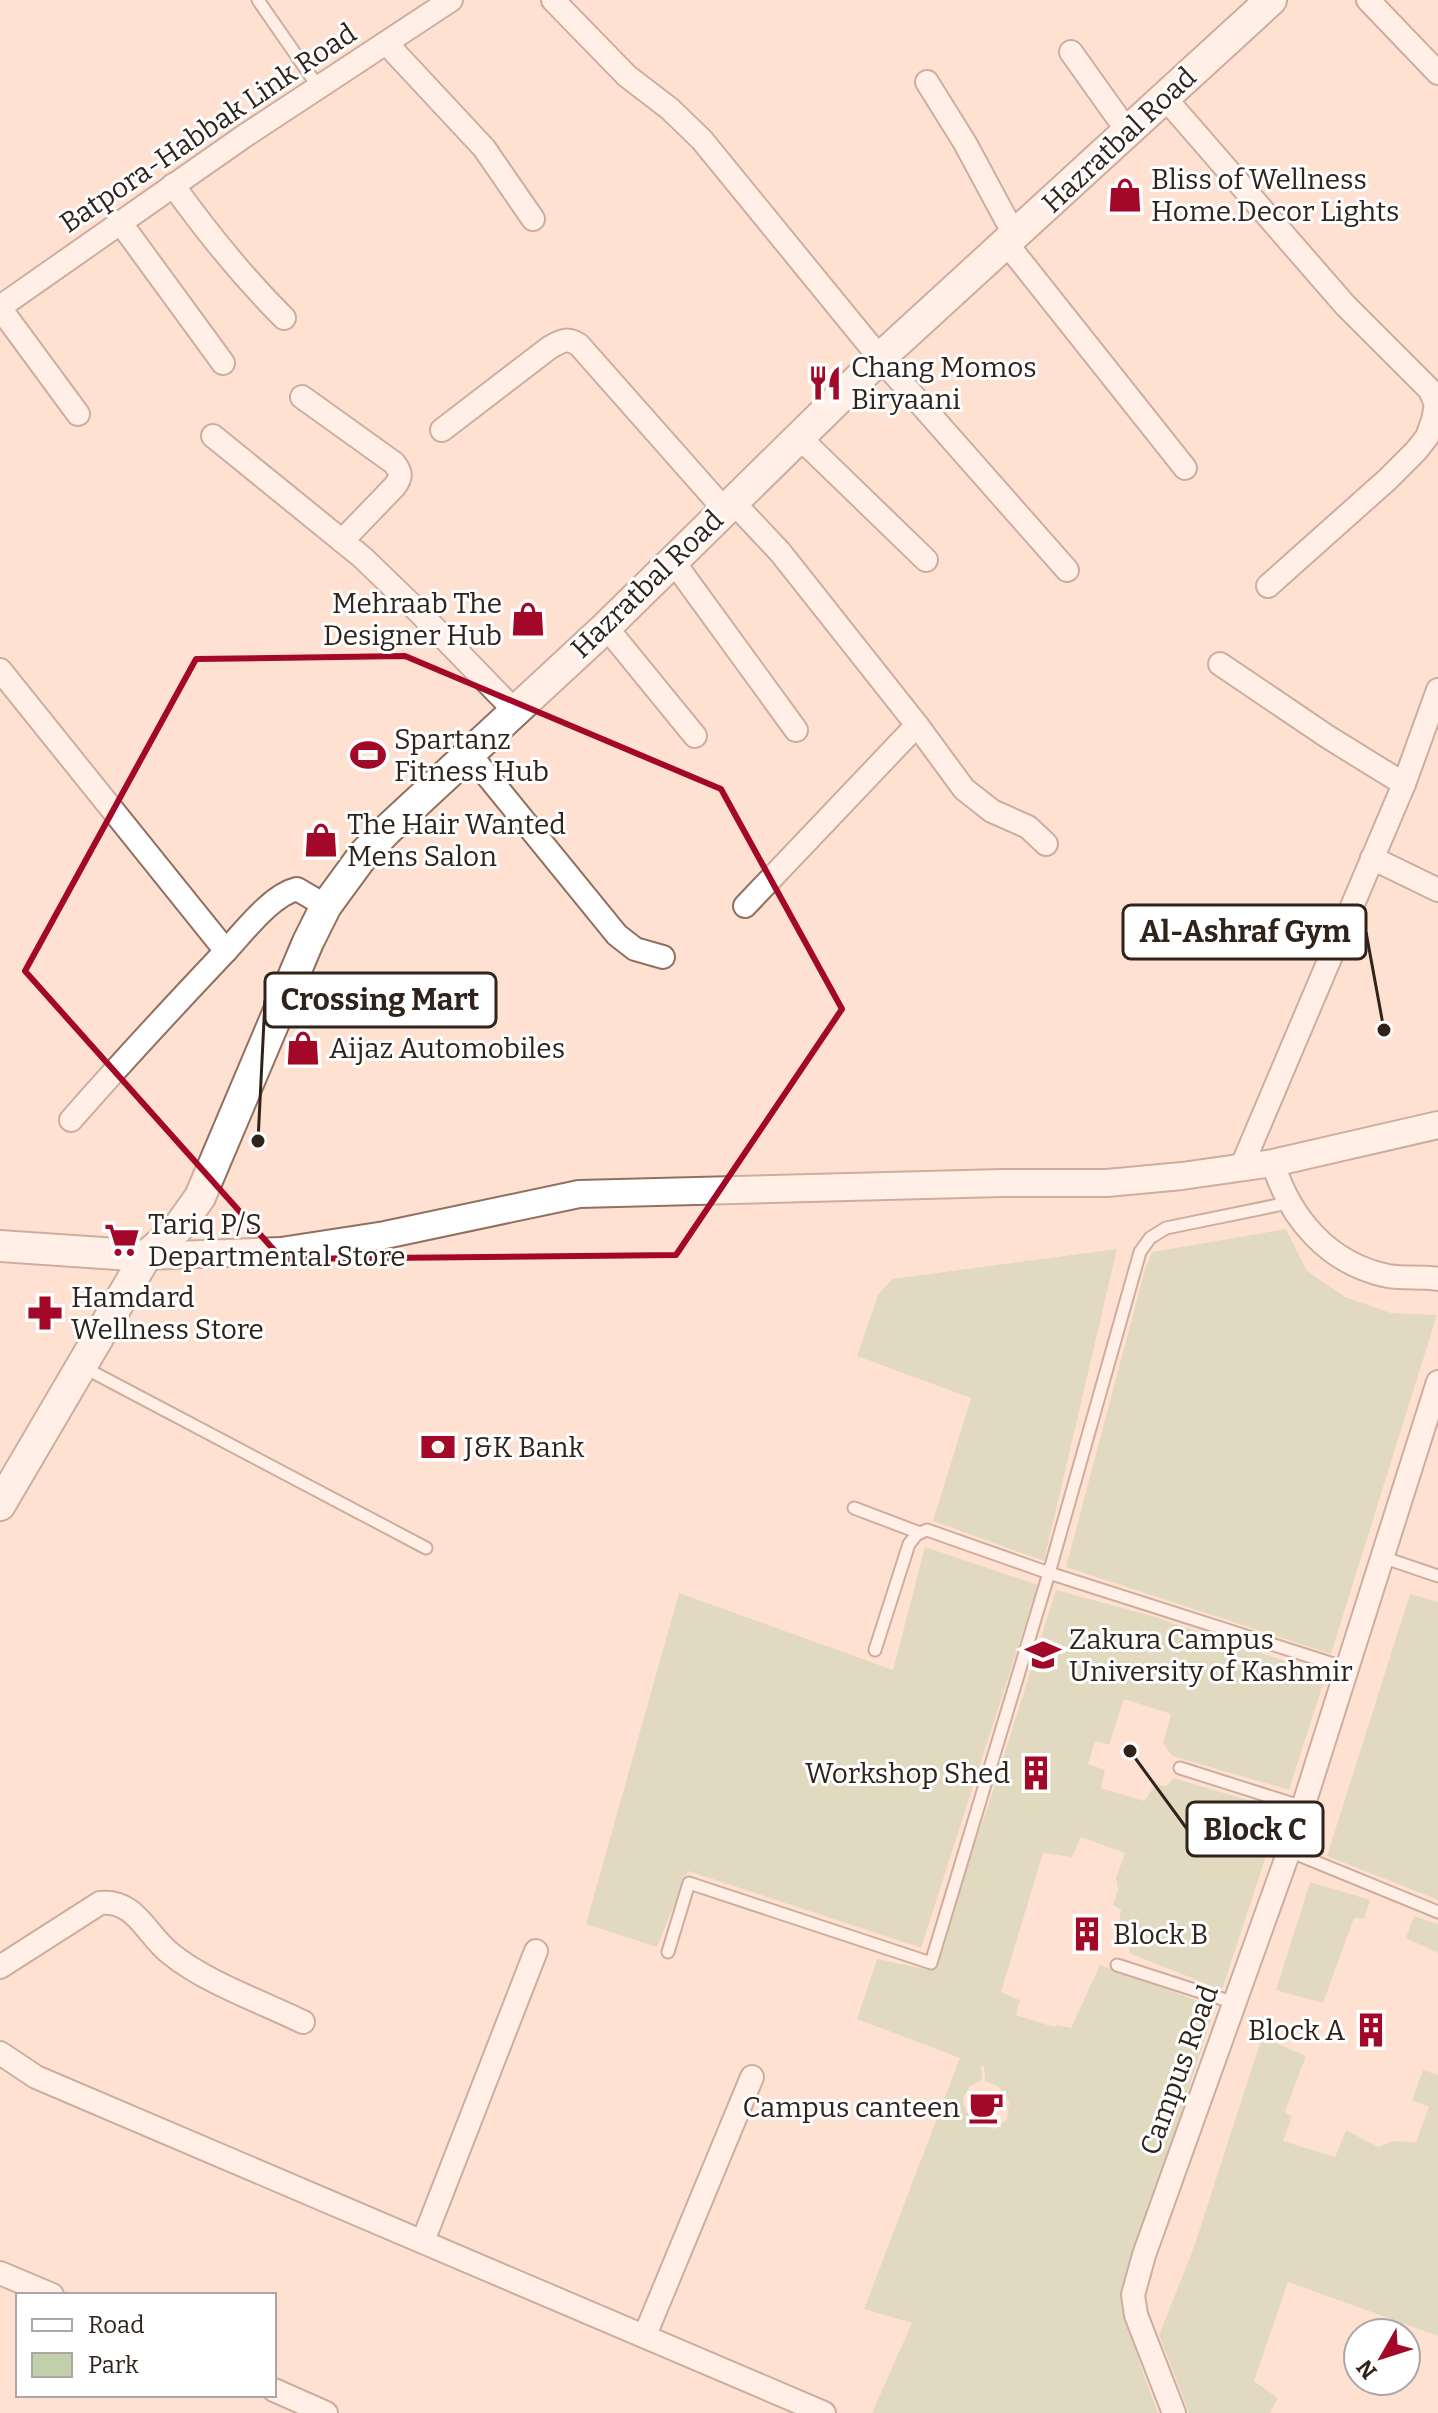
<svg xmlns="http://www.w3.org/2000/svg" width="1438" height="2413" viewBox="0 0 1438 2413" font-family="Bitter,serif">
  <rect width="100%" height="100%" fill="#ffe1d2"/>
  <g fill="#bfd0ab" fill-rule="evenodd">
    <polygon points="1286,1229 1307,1271 1345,1297 1391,1313 1437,1315 1331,1654 1066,1567 1145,1269 1152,1252"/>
    <polygon points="1117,1249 1044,1561 933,1521 971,1398 857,1356 878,1295 892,1279"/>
    <polygon points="925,1547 1038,1585 921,1948 688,1871 657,1947 586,1924 679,1593 893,1670"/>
    <path d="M1056,1590l96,26 174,59 -37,115 -117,-34 -9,-13 8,-29 -47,-15 -15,46 -14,-4 -7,23 17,6 -4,18 43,13 12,-17 11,2 6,-8 108,32 -59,180 -93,-37 2,-23 -12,-8 2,-12 -8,-5 5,-15 -2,-12 9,-25 -44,-16 -9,20 -29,-4 -42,139 19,8 -4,15 38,12 4,-2 13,3 29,-63 115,42 -94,292 22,74 15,40h-286l40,-90 -48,-14 96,-251 -103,-39 20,-60 53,11 58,-164zM981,2066h3l1,15 13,5 11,16 -2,17 -12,10c-21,-5 -28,-8 -32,-31l7,-12 12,-6z"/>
    <polygon points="1410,1594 1438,1602 1438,1900 1327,1856"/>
    <polygon points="1310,1882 1370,1900 1364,1919 1354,1918 1323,2003 1276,1990"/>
    <polygon points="1414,1916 1438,1924 1438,1953 1406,1938"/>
    <polygon points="1262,2037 1306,2056 1285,2112 1292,2117 1283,2141 1335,2157 1346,2130 1378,2147 1392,2141 1416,2142 1429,2107 1412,2100 1423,2070 1438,2075 1438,2336 1288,2282 1254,2381 1278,2398 1270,2413 1189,2413 1159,2335 1194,2247"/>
  </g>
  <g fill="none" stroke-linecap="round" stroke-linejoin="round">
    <g stroke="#917060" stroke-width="15">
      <g id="service">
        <polyline points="258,0 319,88"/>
        <polyline points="83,1367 426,1548"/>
        <polyline points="854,1508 920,1533"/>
        <polyline points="1382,1557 1438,1576"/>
        <polyline points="875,1650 909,1544 917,1534 927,1530 1049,1573 1346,1668"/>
        <polyline points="1180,1768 1303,1807"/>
        <polyline points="1289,1851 1438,1912"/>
        <polyline points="668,1952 689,1883 931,1963 1049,1573 1140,1252 1150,1238 1166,1228 1288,1203"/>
        <polyline points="1117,1965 1235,2003"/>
      </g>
    </g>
    <g stroke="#917060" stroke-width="26">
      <g id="minor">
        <polyline points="553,0 627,76 670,109 702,140 880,358 1067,570"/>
        <polyline points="1368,0 1438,73"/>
        <polyline points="387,44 484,148 533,219"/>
        <polyline points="1071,52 1128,132"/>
        <polyline points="927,82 965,143 1015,236"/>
        <polyline points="1165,98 1345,305 1430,390 1436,405 1433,420 1427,437 1416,451 1388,479 1268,586"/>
        <path d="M173,185c35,49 68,90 111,133"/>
        <polyline points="120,222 223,363"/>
        <polyline points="1007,244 1185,468"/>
        <polyline points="0,307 243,137 451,0"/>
        <polyline points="0,308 78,414"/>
        <path d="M302,397l92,66c7,9 8,13 1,23l-53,55"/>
        <path d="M442,430l107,-82c12,-7 18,-11 30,-3l145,164"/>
        <polyline points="213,436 362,557 419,612 515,711"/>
        <polyline points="798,436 926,560"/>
        <polyline points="732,501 780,552 917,725 964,789 992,811 1028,827 1046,844"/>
        <polyline points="673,561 796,730"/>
        <polyline points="606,627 695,736"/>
        <polyline points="1220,664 1328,737 1404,784"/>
        <polyline points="0,670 226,951"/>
        <polyline points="468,752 617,935 635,949 663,957"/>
        <polyline points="1372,858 1438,890"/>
        <polyline points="745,906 917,725"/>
        <path d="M71,1120c50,-57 101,-112 153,-167 19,-20 47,-58 73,-64l29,17"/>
        <path d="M1273,1163c17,56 56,101 115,113 17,3 34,0 50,3"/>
        <polyline points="1241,1168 1404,784 1438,690"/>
        <path d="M0,1967l100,-64c36,-4 46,32 71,51 34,28 91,48 132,68"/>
        <polyline points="0,2053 36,2077 824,2413"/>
        <polyline points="423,2241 536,1951"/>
        <polyline points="0,2273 52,2295"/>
        <polyline points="645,2335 752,2077"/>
        <polyline points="274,2390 326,2413"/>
        <polyline points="1174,2413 1136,2315 1133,2295 1144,2255 1289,1851 1438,1382"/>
      </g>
    </g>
    <g stroke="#917060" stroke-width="30">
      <polyline id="tertiary" points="146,1256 281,1251 385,1235 579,1194 1002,1183 1107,1183 1182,1176 1273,1163 1438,1125"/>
    </g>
    <g stroke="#917060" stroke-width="34">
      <g id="secondary">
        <polyline points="0,1246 146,1256"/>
        <polyline points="0,1505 146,1256 178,1228 200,1197 308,942 326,906 364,854 387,830 606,627 880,358 1271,0"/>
      </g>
    </g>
    <use href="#service" stroke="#fff" stroke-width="11"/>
    <use href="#minor" stroke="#fff" stroke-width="22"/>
    <use href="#tertiary" stroke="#fff" stroke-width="26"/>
    <use href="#secondary" stroke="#fff" stroke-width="30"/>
  </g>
  <path d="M0 0H1438V2413H0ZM405,656l316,133 121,220 -166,246 -394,4 -257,-288 171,-312z" fill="#ffe1d2" fill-opacity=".55" fill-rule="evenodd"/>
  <path fill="none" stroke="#a40829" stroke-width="6" stroke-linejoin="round" d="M405,656l316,133 121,220 -166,246 -394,4 -257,-288 171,-312z"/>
  <defs>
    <g id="shop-bare" transform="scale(2.76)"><path d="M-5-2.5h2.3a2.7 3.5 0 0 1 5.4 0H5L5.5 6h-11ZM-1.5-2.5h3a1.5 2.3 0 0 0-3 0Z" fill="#a40829" stroke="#fff" stroke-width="2.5" paint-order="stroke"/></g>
    <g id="restaurant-bare" transform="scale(2.76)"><path d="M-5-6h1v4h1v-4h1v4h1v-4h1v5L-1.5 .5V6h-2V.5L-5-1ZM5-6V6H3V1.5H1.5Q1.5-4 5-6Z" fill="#a40829" stroke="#fff" stroke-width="2.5" paint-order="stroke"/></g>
    <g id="stadium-bare" transform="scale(2.76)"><path d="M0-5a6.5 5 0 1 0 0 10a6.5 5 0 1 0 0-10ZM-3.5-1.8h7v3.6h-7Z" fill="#a40829" stroke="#fff" stroke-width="2.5" paint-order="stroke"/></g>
    <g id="supermarket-bare" transform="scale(2.76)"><path d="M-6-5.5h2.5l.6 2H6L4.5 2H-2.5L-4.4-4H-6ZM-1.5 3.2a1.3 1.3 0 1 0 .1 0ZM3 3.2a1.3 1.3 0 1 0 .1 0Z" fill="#a40829" stroke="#fff" stroke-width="2.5" paint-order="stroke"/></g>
    <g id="pharmacy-bare" transform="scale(2.76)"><path d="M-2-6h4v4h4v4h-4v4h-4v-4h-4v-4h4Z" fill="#a40829" stroke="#fff" stroke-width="2.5" paint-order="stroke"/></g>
    <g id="bank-bare" transform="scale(2.76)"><path d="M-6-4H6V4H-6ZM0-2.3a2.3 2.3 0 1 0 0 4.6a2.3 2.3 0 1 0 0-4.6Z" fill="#a40829" stroke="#fff" stroke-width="2.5" paint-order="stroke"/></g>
    <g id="university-bare" transform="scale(2.76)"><path d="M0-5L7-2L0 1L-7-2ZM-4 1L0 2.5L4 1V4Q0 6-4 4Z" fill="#a40829" stroke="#fff" stroke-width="2.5" paint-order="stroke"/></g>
    <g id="building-bare" transform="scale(2.76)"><path d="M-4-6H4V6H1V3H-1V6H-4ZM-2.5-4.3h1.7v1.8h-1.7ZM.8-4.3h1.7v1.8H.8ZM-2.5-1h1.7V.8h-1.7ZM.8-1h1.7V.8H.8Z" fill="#a40829" stroke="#fff" stroke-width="2.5" paint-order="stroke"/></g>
    <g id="cafe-bare" transform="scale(2.76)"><path d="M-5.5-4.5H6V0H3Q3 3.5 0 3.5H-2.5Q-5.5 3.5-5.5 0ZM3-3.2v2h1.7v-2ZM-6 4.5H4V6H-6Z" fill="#a40829" stroke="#fff" stroke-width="2.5" paint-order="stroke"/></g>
  </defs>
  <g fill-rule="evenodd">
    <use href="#shop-bare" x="1125" y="195"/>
    <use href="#restaurant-bare" x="825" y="383"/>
    <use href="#shop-bare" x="528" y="619"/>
    <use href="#stadium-bare" x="368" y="755"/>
    <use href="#shop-bare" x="321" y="840"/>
    <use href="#shop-bare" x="303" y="1048"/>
    <use href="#supermarket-bare" x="122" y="1240"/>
    <use href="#pharmacy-bare" x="45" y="1313"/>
    <use href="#bank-bare" x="438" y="1447"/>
    <use href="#university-bare" x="1043" y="1655"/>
    <use href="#building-bare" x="1036" y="1773"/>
    <use href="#building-bare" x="1087" y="1934"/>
    <use href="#building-bare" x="1371" y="2030"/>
    <use href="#cafe-bare" x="986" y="2107"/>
  </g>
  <g text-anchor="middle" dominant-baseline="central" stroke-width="6" stroke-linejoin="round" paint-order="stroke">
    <g font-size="28" fill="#30231c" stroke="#fff">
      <text transform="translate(208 128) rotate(-34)">Batpora-Habbak Link Road</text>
      <text transform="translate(1119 140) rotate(-43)">Hazratbal Road</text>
      <text transform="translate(647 584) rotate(-44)">Hazratbal Road</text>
      <text transform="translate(1179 2070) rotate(-70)">Campus Road</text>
    </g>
    <g font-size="28" fill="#30231c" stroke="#fff" text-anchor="start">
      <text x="1151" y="179">Bliss of Wellness<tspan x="1151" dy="32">Home.Decor Lights</tspan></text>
      <text x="851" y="367">Chang Momos<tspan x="851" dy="32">Biryaani</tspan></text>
      <text x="502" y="603" text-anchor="end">Mehraab The<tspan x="502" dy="32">Designer Hub</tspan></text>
      <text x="394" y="739">Spartanz<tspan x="394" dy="32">Fitness Hub</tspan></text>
      <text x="347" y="824">The Hair Wanted<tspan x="347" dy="32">Mens Salon</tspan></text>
      <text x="329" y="1048">Aijaz Automobiles</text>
      <text x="148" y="1224">Tariq P/S<tspan x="148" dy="32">Departmental Store</tspan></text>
      <text x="71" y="1297">Hamdard<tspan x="71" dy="32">Wellness Store</tspan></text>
      <text x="464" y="1447">J&amp;K Bank</text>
      <text x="1069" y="1639">Zakura Campus<tspan x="1069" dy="32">University of Kashmir</tspan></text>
      <text x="1010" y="1773" text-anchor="end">Workshop Shed</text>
      <text x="1113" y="1934">Block B</text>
      <text x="1345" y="2030" text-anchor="end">Block A</text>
      <text x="960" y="2107" text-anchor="end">Campus canteen</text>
    </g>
  </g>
  <path fill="none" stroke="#30231c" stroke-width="3" d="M1384 1030L1366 932M258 1141L265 1000M1130 1751L1187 1829"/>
  <g fill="#30231c" stroke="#fff" stroke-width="3">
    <circle cx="1384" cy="1030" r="8"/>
    <circle cx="258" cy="1141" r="8"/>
    <circle cx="1130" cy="1751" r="8"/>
  </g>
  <g fill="#fff" stroke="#30231c" stroke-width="3">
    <rect x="1123" y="905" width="243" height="54" rx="8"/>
    <rect x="265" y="973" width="231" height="54" rx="8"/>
    <rect x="1187" y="1802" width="136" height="54" rx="8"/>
  </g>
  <g font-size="30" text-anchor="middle" font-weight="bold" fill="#30231c">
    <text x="1245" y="942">Al-Ashraf Gym</text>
    <text x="380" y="1010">Crossing Mart</text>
    <text x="1255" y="1840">Block C</text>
  </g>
  <rect x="16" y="2293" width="260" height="104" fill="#ffffff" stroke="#aca7a4" stroke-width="2"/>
  <rect x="32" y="2319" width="40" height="12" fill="#ffffff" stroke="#aca7a4" stroke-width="2"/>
  <text x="88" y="2333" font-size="24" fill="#30231c">Road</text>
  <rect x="32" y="2353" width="40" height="24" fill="#bfd0ab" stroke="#aca7a4" stroke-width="2"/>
  <text x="88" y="2373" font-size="24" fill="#30231c">Park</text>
  <g transform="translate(1382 2357) rotate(231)"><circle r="38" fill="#ffffff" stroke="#aca7a4" stroke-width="2"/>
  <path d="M0-6L14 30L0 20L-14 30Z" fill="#a40829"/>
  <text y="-12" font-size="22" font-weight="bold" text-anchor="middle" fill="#30231c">N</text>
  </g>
</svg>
